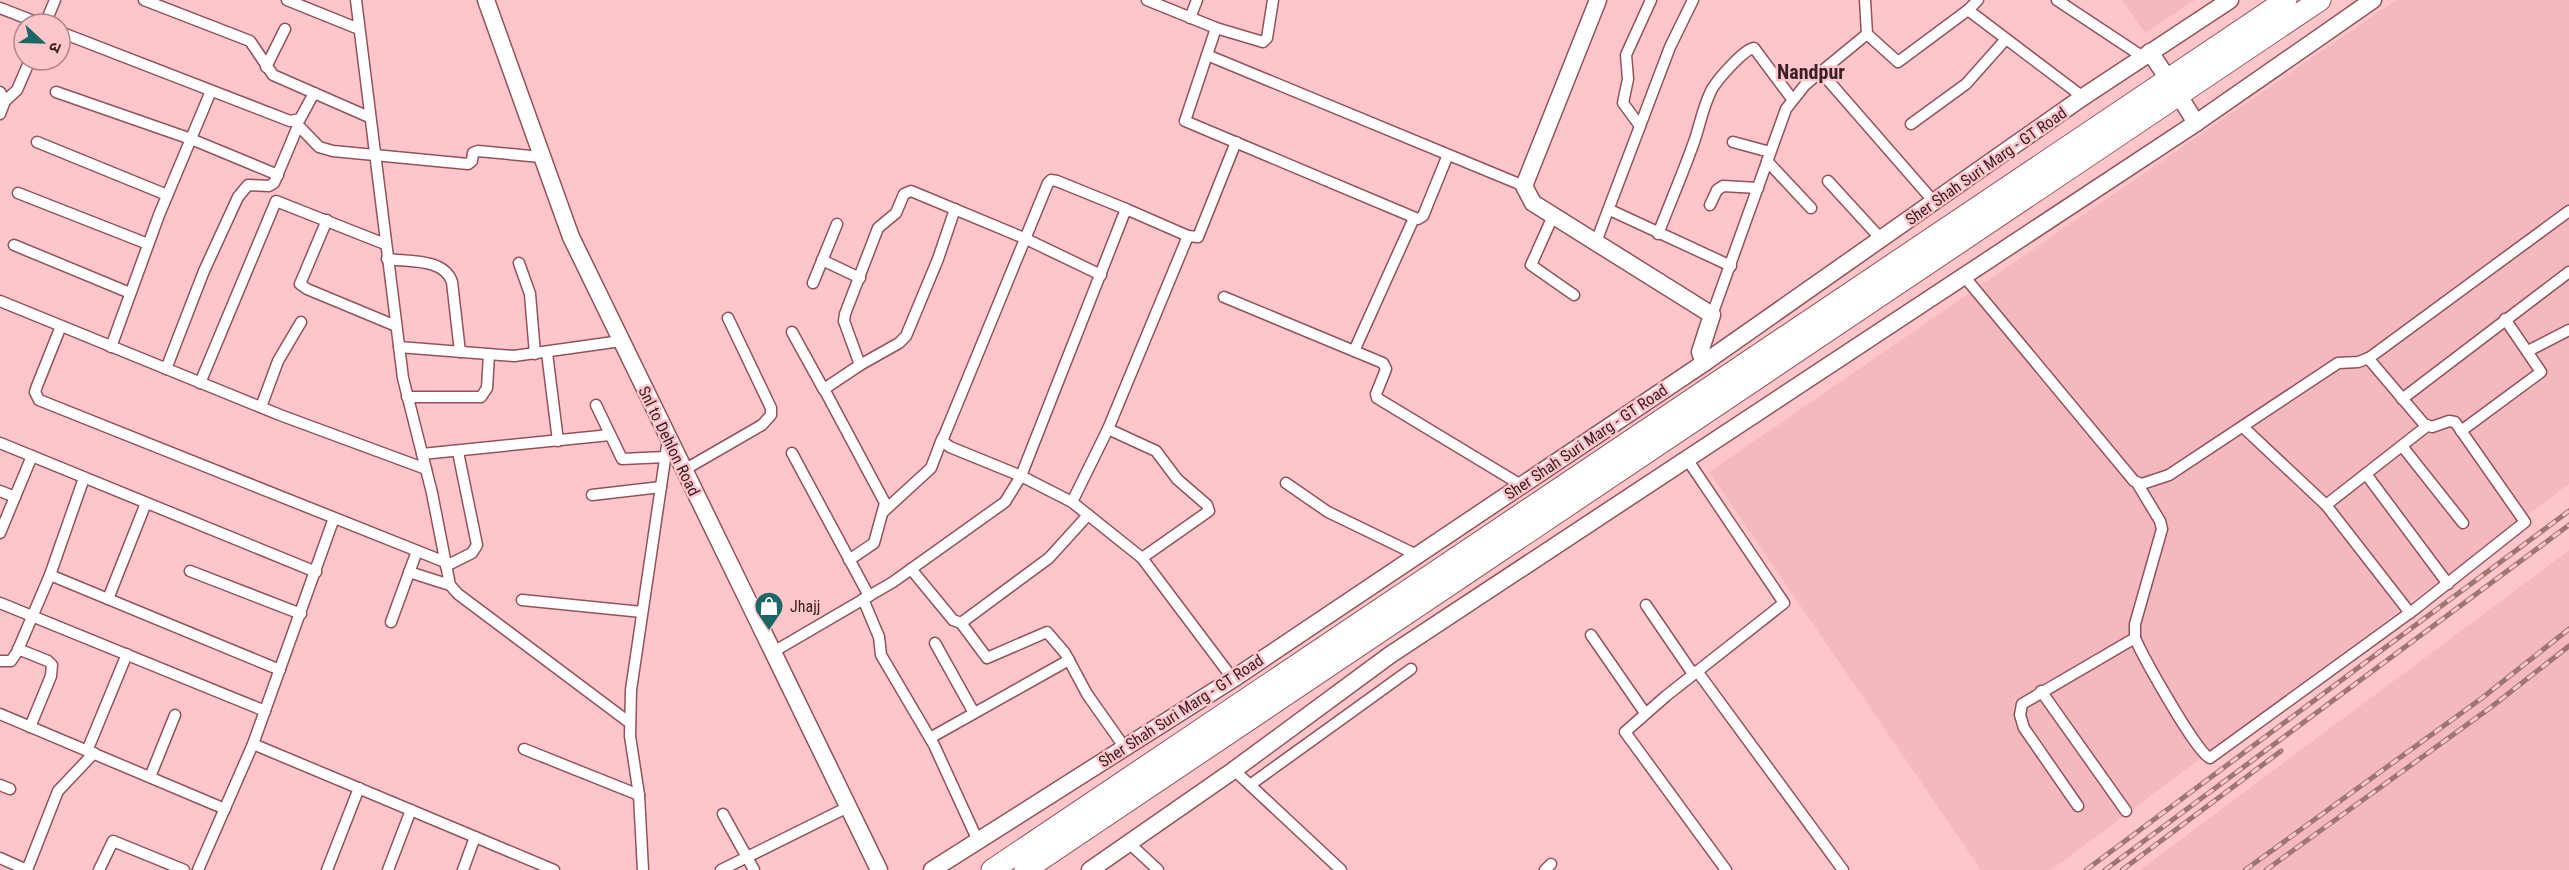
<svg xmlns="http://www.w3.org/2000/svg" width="2569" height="870" viewBox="0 0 2569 870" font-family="'Roboto Condensed','Noto Sans Devanagari',sans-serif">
  <rect width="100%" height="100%" fill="#fec6cb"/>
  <g fill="#f5b8be">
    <polygon points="2122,0 2195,0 2145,33"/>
    <polygon points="2396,0 2569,0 2569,484 2051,870 1981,870 1709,472"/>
    <polygon points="2569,550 2569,870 2140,870"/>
  </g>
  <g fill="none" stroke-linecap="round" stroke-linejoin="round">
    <polyline stroke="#d7a5aa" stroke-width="16" stroke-dasharray="16 8" stroke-linecap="butt" points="1643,419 1666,454"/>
    <g stroke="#90535b" stroke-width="13">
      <g id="street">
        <polyline points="144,0 250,41 273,75 369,117"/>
        <polyline points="287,0 359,29"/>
        <polyline points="356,0 403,378 432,493 450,585 458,594 630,723"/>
        <polyline points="1147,0 1216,28 1263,42 1267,38 1273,0"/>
        <polyline points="1865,0 1867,34 1898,62 1968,10 1978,0"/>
        <polyline points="2057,0 2143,57"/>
        <polyline points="0,8 41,24"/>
        <polyline points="1968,10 2083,97"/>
        <polyline points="1190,18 1197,0"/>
        <polyline points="45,24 55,0"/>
        <polyline points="1216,28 1185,121 1418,219 1423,216 1447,157"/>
        <polyline points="60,32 290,121 300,119 314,93"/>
        <polyline points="1207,55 1524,186"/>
        <polyline points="266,67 285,29"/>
        <polyline points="1820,71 1935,203"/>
        <polyline points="0,92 5,101 0,114"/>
        <polyline points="56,92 191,139 278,175"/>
        <polyline points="5,101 17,90 30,60"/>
        <polyline points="296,123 319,147 333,151 468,164 472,161 473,153 478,151 541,157"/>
        <polyline points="1911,124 1966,84 2006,39"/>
        <polyline points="1640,126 1623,103 1628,79 1626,55 1651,0"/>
        <polyline points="37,142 167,195"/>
        <polyline points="1733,142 1770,152"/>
        <polyline points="1767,161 1811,208"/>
        <polyline points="1828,181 1882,240"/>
        <polyline points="18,193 148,244"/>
        <polyline points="1710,205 1717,190 1723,186 1758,188"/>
        <polyline points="1126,209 1057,181 1051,180 1048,183 942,441 950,447 1021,476 1072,502 1142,558 1233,679"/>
        <polyline points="1610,210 1731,266"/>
        <polyline points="1553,216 1531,265 1574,295"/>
        <polyline points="327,220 300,284 307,289 396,326"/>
        <path d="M1658,234c12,-31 25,-61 36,-92 6,-17 9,-36 18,-53 6,-10 32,-40 42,-41l38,51"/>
        <polyline points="1596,242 1670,47 1693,0"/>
        <polyline points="14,245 130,293"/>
        <path d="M387,259c22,3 57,-1 65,23l8,70"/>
        <polyline points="822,260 860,278"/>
        <polyline points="519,263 530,294 535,354"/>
        <polyline points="1963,275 2134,481 2142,484 2169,475 2338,363 2358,362 2369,358 2569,211"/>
        <polyline points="813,283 837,224"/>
        <polyline points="1224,297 1383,363 1386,369 1376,394 1377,398 1521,485"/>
        <polyline points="0,301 280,415 426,469"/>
        <polyline points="1712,315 1786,109 1805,85 1867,34"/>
        <polyline points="61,326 37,386 35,392 39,400 445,562"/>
        <polyline points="792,332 824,390"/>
        <polyline points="111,347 159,215 211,91"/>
        <polyline points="399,347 514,356 621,341"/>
        <polyline points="1354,351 1414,218"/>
        <polyline points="2528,351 2569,330"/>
        <polyline points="547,353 558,441"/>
        <polyline points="860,365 899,343 906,336 938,259 955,209"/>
        <polyline points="166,369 204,271 238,197 248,185 269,186 274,183 298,126"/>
        <polyline points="200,383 276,201 385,244"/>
        <polyline points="407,397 481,397 487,388 489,355"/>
        <polyline points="2402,399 2569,272"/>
        <polyline points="596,405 622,459 665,457"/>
        <polyline points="261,407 278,361 301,322"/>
        <polyline points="2243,427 2326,505 2410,613"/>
        <polyline points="1108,429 1188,236"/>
        <polyline points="2461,431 2541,372 2505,319"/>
        <polyline points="0,443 316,572"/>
        <polyline points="2402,446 2463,523"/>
        <polyline points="792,453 869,596"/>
        <polyline points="422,454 610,435"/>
        <polyline points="1687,459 1784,603 1666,696 1625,732 1726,870"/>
        <polyline points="684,470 762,425 771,415 771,408 728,318"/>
        <polyline points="2366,474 2448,584"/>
        <polyline points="1286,483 1328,512 1417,555"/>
        <path d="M2137,483l23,38 2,8 -27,95v14c7,17 62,116 75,120l205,-149 110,-87 -70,-100 -6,-1 -17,6 -8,-3 -56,-66"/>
        <polyline points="0,491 15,497"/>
        <polyline points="592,495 661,487"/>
        <polyline points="1072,502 1108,429 1156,451 1177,479 1207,505 1209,511 1142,558"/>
        <polyline points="2326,505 2427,426"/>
        <polyline points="883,512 931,468 942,439"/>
        <polyline points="0,533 32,456"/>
        <polyline points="849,560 874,543 885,503 824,389 860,365 844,321 845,314 878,228 896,213 904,194 911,191 1024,238 1101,275"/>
        <polyline points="446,566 472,553 477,545 458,452"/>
        <polyline points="911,569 953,620 961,623 1049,558 1088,515"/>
        <polyline points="190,571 301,614"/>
        <polyline points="409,572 450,585"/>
        <polyline points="50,575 280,670"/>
        <polyline points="108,599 146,503"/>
        <polyline points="863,599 879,637 881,655 934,745 978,841"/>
        <polyline points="522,600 642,612"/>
        <polyline points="0,603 265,711"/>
        <polyline points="1646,605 1693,674"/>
        <polyline points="391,622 417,551"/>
        <polyline points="961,623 987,658 1047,632 1065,653 1087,694 1125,748"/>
        <polyline points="1591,635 1645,713"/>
        <polyline points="935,643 974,713"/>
        <polyline points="18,649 48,661 52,665 51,676 30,727"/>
        <polyline points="773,652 893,582 1005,502 1021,476 1126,209 1188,236 1198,237 1236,142"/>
        <polyline points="0,661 11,661 17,652 50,575 84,478"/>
        <polyline points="1697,671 1843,870"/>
        <polyline points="2041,691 2126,811"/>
        <polyline points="0,714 225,809"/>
        <polyline points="930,738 1069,660"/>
        <polyline points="253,744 554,870"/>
        <polyline points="524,749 639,795"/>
        <polyline points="87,751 127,654"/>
        <polyline points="1234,770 1341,870"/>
        <polyline points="150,777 175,715"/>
        <polyline points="0,785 10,789"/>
        <polyline points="1250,785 1411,669"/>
        <polyline points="2078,806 2024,728 2020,715 2022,704 2135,638"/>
        <polyline points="723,814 754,870"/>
        <polyline points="1129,843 1158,870"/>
        <polyline points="0,858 27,870"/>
        <polyline points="27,870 58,791 94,753"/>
        <polyline points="99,870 113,841 184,870"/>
        <polyline points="198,870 253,744 334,518"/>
        <polyline points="327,870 359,788"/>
        <polyline points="388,870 411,810"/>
        <polyline points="463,870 475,837"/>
        <polyline points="643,870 639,795 630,736 631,690 668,439"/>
        <polyline points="721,870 848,807"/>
        <polyline points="1545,870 1551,864"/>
      </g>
    </g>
    <g stroke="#90535b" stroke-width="19">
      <g id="secondary">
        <polyline points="486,0 571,237 879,870"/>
        <polyline points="1598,0 1524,186 1533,203 1712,315 1700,352 1704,363"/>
        <polyline points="2150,52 2162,70"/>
        <polyline points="2183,102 2196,123"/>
        <polyline points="932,870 1233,679 1704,363 2083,97 2230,0"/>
        <polyline points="1090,870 1234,770 1390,655 2196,123 2373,0"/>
      </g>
    </g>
    <g stroke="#90535b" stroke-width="23">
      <g id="highway">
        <polyline points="992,870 2286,0"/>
        <polyline points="1025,870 2320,0"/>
      </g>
    </g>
    <use href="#street" stroke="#fff" stroke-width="10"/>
    <use href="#secondary" stroke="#fff" stroke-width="16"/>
    <use href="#highway" stroke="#fff" stroke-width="21"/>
    <g stroke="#9d7478" stroke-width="5">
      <g id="rail">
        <polyline points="2086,870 2569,511"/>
        <polyline points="2105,870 2569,525"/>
        <polyline points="2122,870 2281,751"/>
        <polyline points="2245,870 2482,698 2569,629"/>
        <polyline points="2266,870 2490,708 2569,646"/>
      </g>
    </g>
    <use href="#rail" stroke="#fec6cb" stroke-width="3" stroke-dasharray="9" stroke-linecap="butt"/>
  </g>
  <defs>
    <g id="shop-pin" transform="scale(1.5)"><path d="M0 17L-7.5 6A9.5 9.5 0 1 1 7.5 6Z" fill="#1a6765" stroke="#fec6cb"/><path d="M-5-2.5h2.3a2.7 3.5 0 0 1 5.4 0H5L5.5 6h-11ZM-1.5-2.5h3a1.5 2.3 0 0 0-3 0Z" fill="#fff"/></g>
  </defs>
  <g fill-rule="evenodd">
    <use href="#shop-pin" x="769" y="606"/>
  </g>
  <g text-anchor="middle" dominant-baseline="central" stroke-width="5" stroke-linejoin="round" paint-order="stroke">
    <g font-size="16" fill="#3b2124" stroke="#fec6cb">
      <text transform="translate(1986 166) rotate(-35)">Sher Shah Suri Marg - GT Road</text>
      <text transform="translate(669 441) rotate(64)">Snl to Dehlon Road</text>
      <text transform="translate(1586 442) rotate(-34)">Sher Shah Suri Marg - GT Road</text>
      <text transform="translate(1181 711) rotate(-33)">Sher Shah Suri Marg - GT Road</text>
    </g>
    <g font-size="16" fill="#3b2124" stroke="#fec6cb" text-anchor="start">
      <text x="790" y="606">Jhajj</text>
    </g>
    <g font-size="20" font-weight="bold" fill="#3b2124" stroke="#fec6cb">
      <text x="1811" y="72">Nandpur</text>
    </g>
  </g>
  <g transform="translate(42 42) rotate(112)"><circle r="28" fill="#fec6cb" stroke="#b08488" stroke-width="1.5"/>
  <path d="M0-4.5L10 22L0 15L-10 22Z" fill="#1a6765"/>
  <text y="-9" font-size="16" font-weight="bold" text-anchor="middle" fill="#3b2124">उ</text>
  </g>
</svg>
